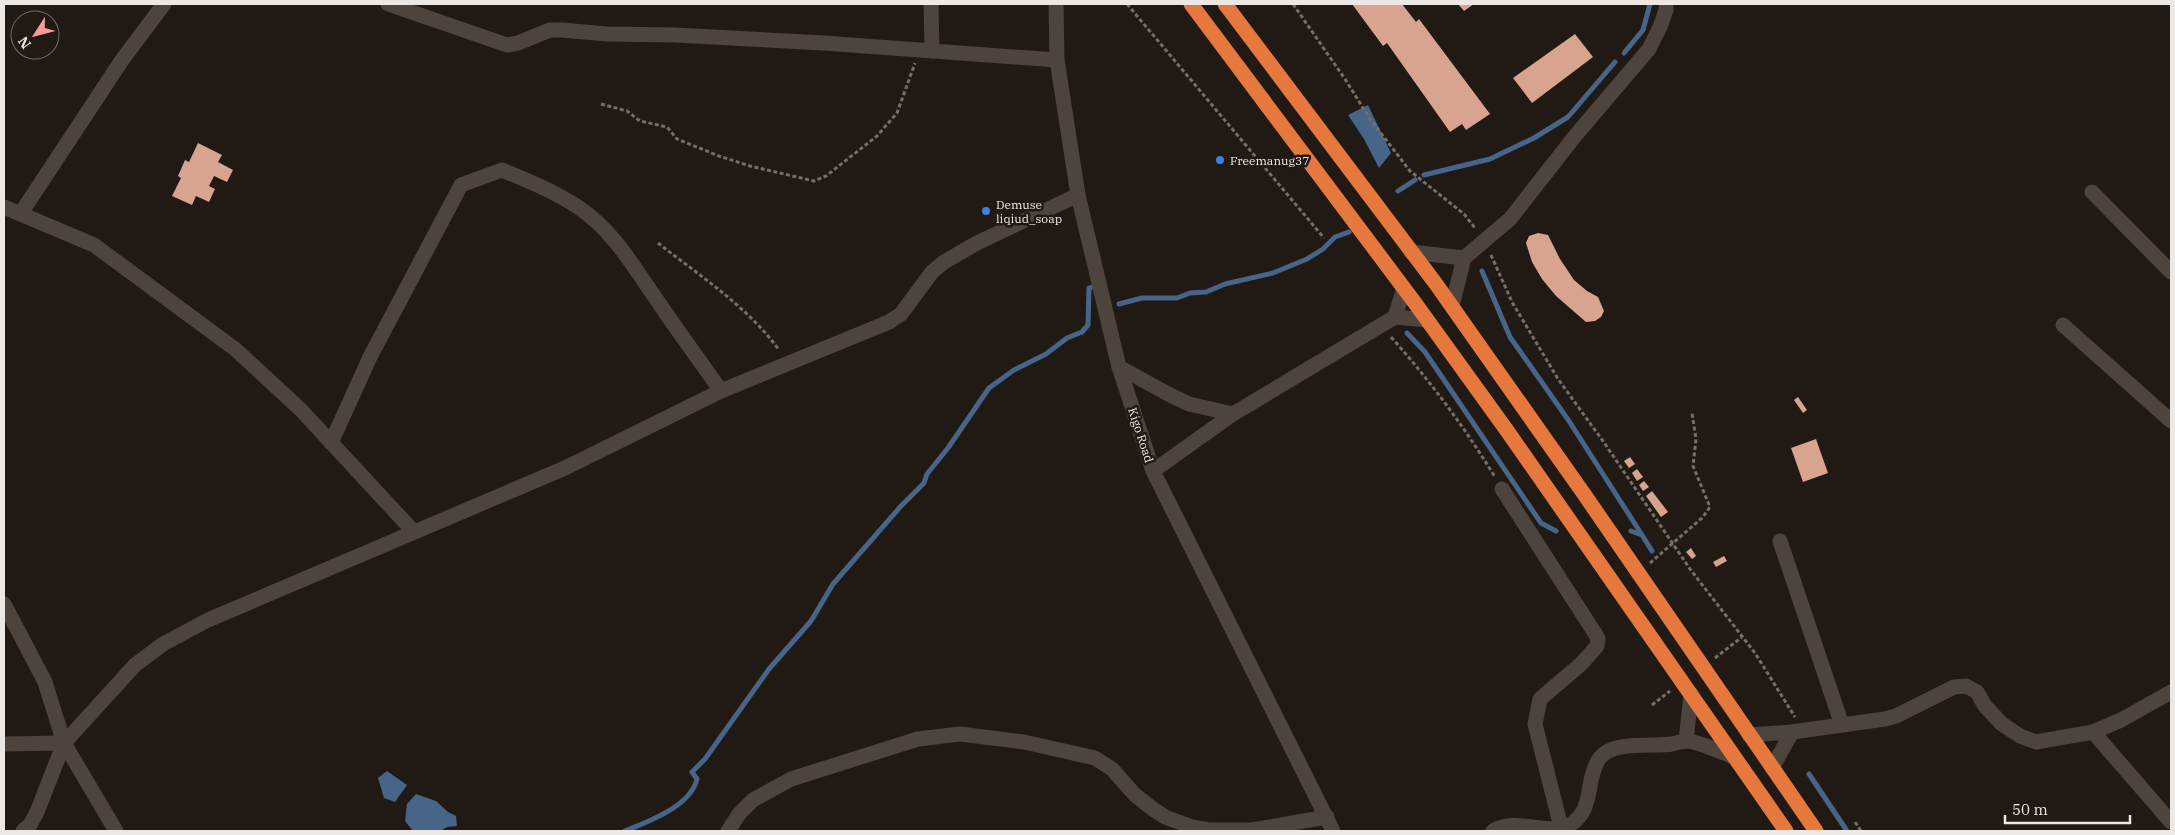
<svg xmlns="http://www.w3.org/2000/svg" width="2175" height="835" viewBox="0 0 2175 835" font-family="'IBM Plex Serif',serif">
  <rect width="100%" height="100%" fill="#211913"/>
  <g fill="#476489">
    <polygon points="1368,105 1391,153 1379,168 1364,139 1348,115"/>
    <polygon points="387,771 407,785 395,802 384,798 378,778"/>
    <polygon points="416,794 436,801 448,812 456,816 457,826 447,827 441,831 413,831 405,821 407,804"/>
  </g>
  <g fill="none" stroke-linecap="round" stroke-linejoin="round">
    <g stroke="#476489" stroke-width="5">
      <polyline points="1624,53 1643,30 1650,4"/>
      <polyline points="1424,175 1490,159 1534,138 1568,117 1615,62"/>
      <polyline points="1398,191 1415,180"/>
      <polyline points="1482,271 1510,337 1569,421 1642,535"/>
      <polyline points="1119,304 1142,298 1177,298 1190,293 1206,292 1225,284 1273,273 1307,259 1323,249 1335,237 1349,232"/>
      <polyline points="1407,333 1425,352 1541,523 1556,531"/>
      <polyline points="1631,531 1642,535 1652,551"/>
      <polyline points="1809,774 1847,831"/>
      <path d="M625,831c23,-9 66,-25 72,-52l-5,-7 13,-13 64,-90 42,-48 22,-37 68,-78 23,-23 3,-9 21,-26 41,-60 25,-18 32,-16 21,-16 15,-6 6,-7 1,-37 6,-2"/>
    </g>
  </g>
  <g fill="#d8a490">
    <polygon points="1352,4 1402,4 1416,22 1419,19 1490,114 1466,130 1462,124 1450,132 1387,43 1383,46"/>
    <polygon points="1458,4 1474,4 1464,11"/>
    <polygon points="1575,34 1593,57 1532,103 1513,78"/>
    <polygon points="198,143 222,155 218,162 233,170 227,182 214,176 209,186 215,189 209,202 196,196 192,205 172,196 181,178 178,176 185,160 189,162"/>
    <polygon points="1538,233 1548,235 1560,259 1574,280 1587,291 1598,297 1604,311 1601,317 1595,321 1586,322 1556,296 1542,279 1532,262 1526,243 1529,236"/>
    <polygon points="1798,397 1807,410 1803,413 1794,400"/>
    <polygon points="1816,439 1828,473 1803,482 1791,448"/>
    <polygon points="1630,457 1635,464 1629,468 1624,461"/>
    <polygon points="1637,469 1643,477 1637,481 1632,473"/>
    <polygon points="1644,481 1649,487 1643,491 1639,485"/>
    <polygon points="1652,491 1668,512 1661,517 1646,496"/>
    <polygon points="1691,548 1696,556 1692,559 1686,552"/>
    <polygon points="1724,556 1727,561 1716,567 1713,562"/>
  </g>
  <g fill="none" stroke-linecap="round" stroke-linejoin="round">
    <g stroke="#756e68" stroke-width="3" stroke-dasharray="4 2.5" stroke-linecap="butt">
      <polyline points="1127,4 1324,238"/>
      <polyline points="1293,4 1345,79 1370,119 1410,171 1464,214 1475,228"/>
      <polyline points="601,104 627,111 640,121 667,127 677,139 719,156 750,166 814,181 826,176 877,136 897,113 915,63"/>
      <path d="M658,243c42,33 90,64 121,107"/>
      <polyline points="1491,255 1512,302 1558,379 1603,441 1690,569 1755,653 1795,717"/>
      <path d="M1391,337c40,45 72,88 104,140"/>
      <polyline points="1650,563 1702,518 1710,507 1693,466 1696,439 1692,413"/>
      <polyline points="1715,658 1742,637"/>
      <polyline points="1652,705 1670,691"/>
      <polyline points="1855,822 1861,831"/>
    </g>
    <g stroke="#4d443d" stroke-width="15">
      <polyline points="388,4 507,45 518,43 550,30 562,30 607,34 675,35 824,43 1057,60"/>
      <polyline points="931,4 932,51"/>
      <polyline points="1056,4 1057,60 1078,195 1119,367 1153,471 1333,831"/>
      <polyline points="2092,192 2171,272"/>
      <polyline points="4,207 94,245 235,349 301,410 414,532"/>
      <polyline points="21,213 122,60 164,4"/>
      <polyline points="1411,252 1464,258"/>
      <polyline points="1452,306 1464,258 1510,219 1575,136 1649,49 1660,27 1666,10 1666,4"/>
      <polyline points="1395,317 1404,288"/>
      <polyline points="2063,325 2171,421"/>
      <polyline points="1119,367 1168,394 1189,404 1233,414"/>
      <path d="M331,443l39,-86 91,-172 41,-15c26,11 52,21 76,37 37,25 56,61 81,96 20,30 42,59 62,88"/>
      <polyline points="1153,471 1233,414 1395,317 1427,320"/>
      <polyline points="1502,489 1598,638 1597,646 1581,664 1540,699 1535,724 1562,831"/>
      <polyline points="1780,541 1842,725"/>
      <polyline points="4,604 45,682 64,743 116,831"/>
      <polyline points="2093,732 2171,822"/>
      <polyline points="1749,735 1792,732 1885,719 1896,716 1954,687 1966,686 1977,692 1985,706 2002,724 2020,736 2036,742 2093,732 2121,720 2171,692"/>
      <polyline points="1686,741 1691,694"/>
      <polyline points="4,744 64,743"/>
      <polyline points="1772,768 1792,732"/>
      <polyline points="23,831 30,825 37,812 64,743 135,665 163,644 208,620 565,468 721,391 889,322 901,314 932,272 944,262 977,243 1078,195"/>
      <polyline points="728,831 739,814 753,800 791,779 918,739 960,734 1024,742 1095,758 1112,769 1135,795 1153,809 1165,817 1192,827 1209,830 1252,830 1327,817"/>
      <path d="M1493,831c22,-14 51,4 75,-5 28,-16 16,-44 31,-67 13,-19 53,-12 73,-15 5,-1 10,-3 15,-3 13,1 33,11 47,16"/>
    </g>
    <g stroke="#e6783d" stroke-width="15">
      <polyline points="1191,4 1415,303 1508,432 1786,831"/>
      <polyline points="1225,4 1436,284 1584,494 1816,831"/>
    </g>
  </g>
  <g fill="#3f7fe0" stroke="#211913" stroke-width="2">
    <circle cx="1220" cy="160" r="5"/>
    <circle cx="986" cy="211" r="5"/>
  </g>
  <g text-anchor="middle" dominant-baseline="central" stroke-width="5" stroke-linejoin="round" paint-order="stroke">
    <g font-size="12" fill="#ede8e3" stroke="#211913" text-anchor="start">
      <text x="1230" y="160">Freemanug37</text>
      <text x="996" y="204">Demuse<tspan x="996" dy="14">liqiud_soap</tspan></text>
    </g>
    <g font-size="12" fill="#ede8e3" stroke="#211913">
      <text transform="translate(1141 435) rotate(72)">Kigo Road</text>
    </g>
  </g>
  <rect width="2175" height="835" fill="none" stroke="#ede8e3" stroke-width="10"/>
  <g transform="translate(35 35) rotate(234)"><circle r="24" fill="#211913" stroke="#736c66"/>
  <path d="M0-4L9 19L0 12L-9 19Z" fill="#f59c94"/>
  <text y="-8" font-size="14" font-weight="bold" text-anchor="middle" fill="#ede8e3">N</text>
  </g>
  <path d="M2005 815v8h125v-8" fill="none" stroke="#ede8e3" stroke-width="2.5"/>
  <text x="2012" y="815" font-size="15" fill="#ede8e3" stroke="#211913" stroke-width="4" paint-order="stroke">50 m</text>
</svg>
